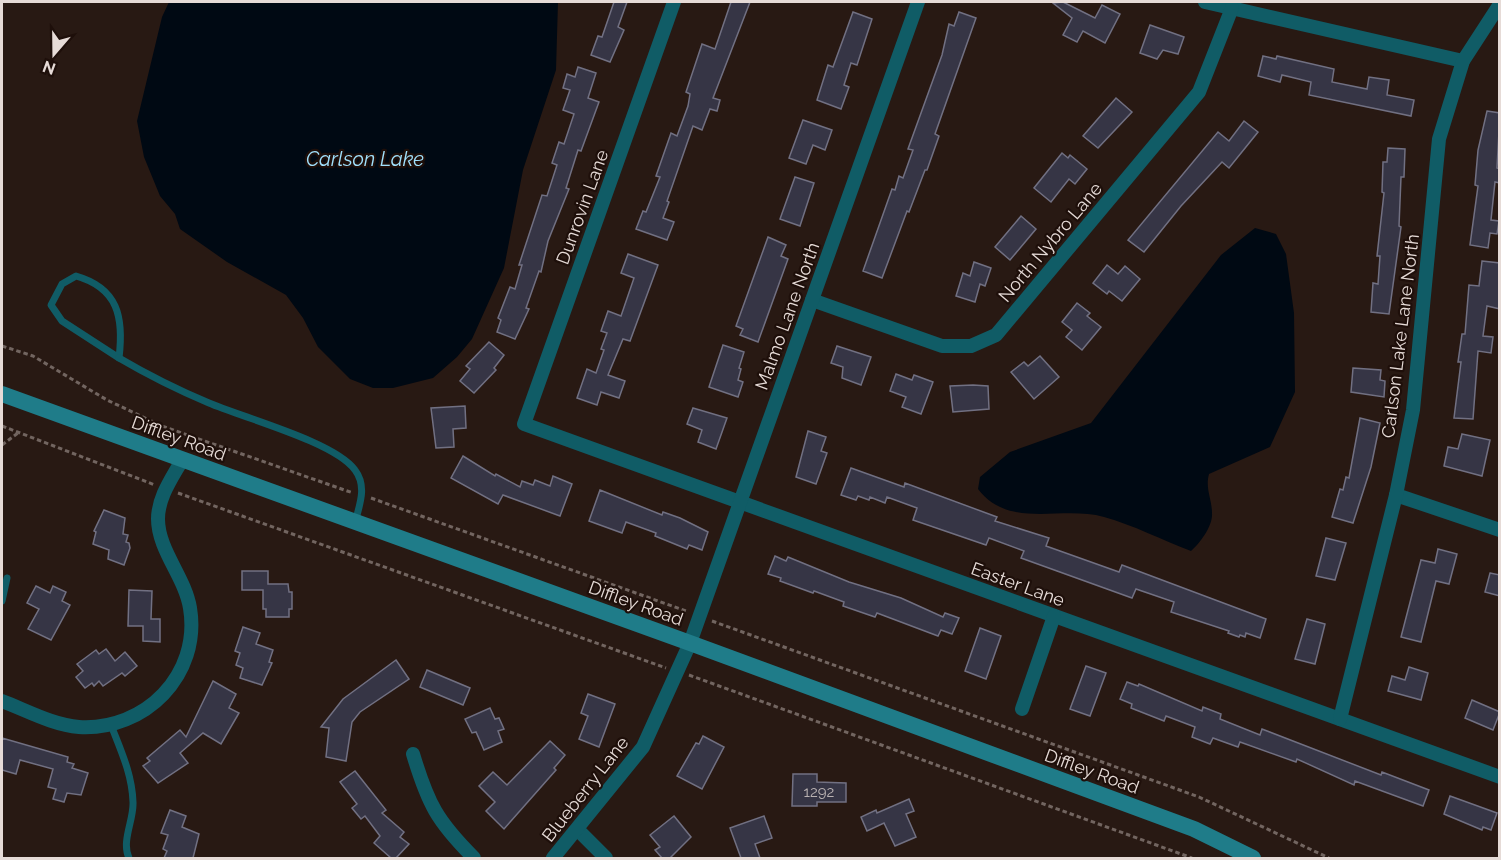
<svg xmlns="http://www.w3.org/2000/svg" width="1501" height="860" viewBox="0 0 1501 860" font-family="Raleway,sans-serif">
  <rect width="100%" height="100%" fill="#281913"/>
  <g fill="#000913">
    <polygon points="169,2 558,2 556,70 523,170 504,268 472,339 457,357 433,378 393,388 373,388 350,379 318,347 303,318 286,295 227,262 180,229 175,214 160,196 144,157 137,121 162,17"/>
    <path d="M1255,228l21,6 10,20 8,59 1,79 -25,55 -61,27c-4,15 3,25 3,39 1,13 -12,30 -21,38 -29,-11 -58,-26 -87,-34 -43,-12 -95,13 -126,-28l2,-12 30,-25 81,-29 130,-168z"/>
  </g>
  <g fill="#363545" stroke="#717082" stroke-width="1.5">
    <polygon points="614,2 627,2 618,27 624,30 610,62 591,55 598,36 602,37"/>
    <polygon points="731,2 750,2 713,98 720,100 717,111 710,109 702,130 693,126 667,201 669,202 663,218 674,222 667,240 636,229 643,211 646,212 660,177 656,176 671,133 677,136 688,106 690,94 686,92 702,44 715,49"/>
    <polygon points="1063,2 1095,18 1102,5 1120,14 1105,43 1083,31 1077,42 1063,35 1072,18 1053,3"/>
    <polygon points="853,12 872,19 857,65 851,63 844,85 849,87 841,109 817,100 828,65 833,67"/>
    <polygon points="959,12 976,18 935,134 939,136 927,170 925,170 909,212 907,211 882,278 863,271 892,189 895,190 899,176 903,178 913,150 908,149 942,55 949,24 954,26"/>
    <polygon points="1150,25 1184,37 1178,54 1163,50 1157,59 1140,53"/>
    <polygon points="1263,56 1276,59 1277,56 1334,69 1332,82 1367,89 1369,77 1389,80 1387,95 1414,100 1411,116 1309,95 1311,82 1282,75 1280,82 1258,76"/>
    <polygon points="578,67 596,73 588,98 599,102 581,151 578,150 566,188 569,189 548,241 541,272 539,271 526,308 529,309 515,339 497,332 501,320 498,318 510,287 515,289 522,265 519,265 542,195 547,196 557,165 552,163 559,142 564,144 574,114 563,110 570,90 563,88 567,74 575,77"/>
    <polygon points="1116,98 1132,112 1098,148 1083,136"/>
    <polygon points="1487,111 1500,113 1497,168 1500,169 1500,183 1495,182 1491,220 1499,221 1497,234 1490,233 1488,248 1470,245 1478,186 1475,185 1478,150"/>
    <polygon points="803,120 832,130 825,150 813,145 806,164 789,158"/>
    <polygon points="1244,121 1258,132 1229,168 1222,162 1181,206 1144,252 1128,240 1218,132 1229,141"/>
    <polygon points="1388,148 1405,149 1404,177 1401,177 1399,226 1401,227 1389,314 1371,312 1373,283 1378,284 1380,256 1377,256 1384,193 1382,192 1383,162 1387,162"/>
    <polygon points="1062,153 1068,158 1070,155 1087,169 1075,184 1069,179 1051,202 1034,188"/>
    <polygon points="795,177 814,183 800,226 780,219"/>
    <polygon points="1021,216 1036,229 1010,260 995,247"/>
    <polygon points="768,237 786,245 781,256 788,259 758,342 740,335 743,329 736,326"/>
    <polygon points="628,254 658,265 630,341 623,339 608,375 625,381 619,398 601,392 597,405 577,398 587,369 596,373 604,350 601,349 607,333 601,331 608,311 621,316 634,278 621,273"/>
    <polygon points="1482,261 1500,263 1500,309 1487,306 1483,336 1493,337 1491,353 1478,351 1473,419 1454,418 1461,362 1458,362 1462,334 1465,334 1469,285 1479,286"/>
    <polygon points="974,262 991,268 985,286 980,284 975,302 956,296 963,273 970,276"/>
    <polygon points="1107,265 1118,274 1125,266 1140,279 1122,301 1109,291 1107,294 1093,283"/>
    <polygon points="1077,303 1090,313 1087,316 1101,327 1082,350 1066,337 1072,330 1062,322"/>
    <polygon points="489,342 504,355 494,368 496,370 474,393 460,381 470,369 466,366"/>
    <polygon points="723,345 744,352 739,368 741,369 738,380 743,382 738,397 709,387"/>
    <polygon points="837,346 871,357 861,385 842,378 843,367 831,363"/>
    <polygon points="1040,356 1059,377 1034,399 1011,372 1024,362 1028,366"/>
    <polygon points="1353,368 1381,370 1380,380 1385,381 1384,397 1351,392"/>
    <polygon points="896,374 912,380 914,375 933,382 921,414 902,407 906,397 890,391"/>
    <polygon points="973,385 988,386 989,409 953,412 950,386"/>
    <polygon points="465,406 466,428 453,429 454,447 436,448 431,408"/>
    <polygon points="693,408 727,418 716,449 698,442 702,430 687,424"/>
    <polygon points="1360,418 1380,423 1371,467 1353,523 1332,517 1340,489 1343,490 1346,477 1349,478"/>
    <polygon points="808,431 826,437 821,451 827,453 816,484 796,477"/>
    <polygon points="1462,434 1490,440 1482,476 1444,466 1448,447 1458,449"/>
    <polygon points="463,456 495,476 496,474 520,487 522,481 533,485 535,480 550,486 553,476 572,484 560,516 503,495 498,504 451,478"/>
    <polygon points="851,468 904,487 905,483 997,517 995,521 1049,538 1046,546 1119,572 1122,565 1266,619 1260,638 1246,633 1245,637 1240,635 1239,637 1228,633 1229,631 1171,612 1174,602 1136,589 1132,598 1021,558 1024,551 989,538 986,545 913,520 917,508 887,497 885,503 870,497 869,500 858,496 856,500 841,495"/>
    <polygon points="600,490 662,515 663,512 680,518 708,532 702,550 689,545 687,549 655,536 656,533 626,522 622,533 589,521"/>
    <polygon points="104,510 125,518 123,534 128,535 126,542 129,543 130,548 124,565 108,559 109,550 93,544 96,532 94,531"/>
    <polygon points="1326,538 1346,543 1335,580 1316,576"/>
    <polygon points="1438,549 1457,554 1449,584 1436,581 1421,642 1401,637 1421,560 1435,563"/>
    <polygon points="775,556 786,561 788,557 849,582 901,598 943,617 945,613 959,618 952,634 941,630 938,636 877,613 875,617 843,606 844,602 814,591 813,593 780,581 781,578 768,574"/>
    <polygon points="242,571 268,571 268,584 288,584 289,592 292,592 292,609 289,609 289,617 266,617 266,609 263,609 263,590 242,590"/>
    <polygon points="1490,573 1500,575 1500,596 1485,592"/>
    <polygon points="36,586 50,593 53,586 66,592 62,601 70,605 51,640 28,629 39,609 27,603"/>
    <polygon points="129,590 152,591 151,619 160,619 160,642 143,641 143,626 128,626"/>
    <polygon points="1307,619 1325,624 1315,664 1295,659"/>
    <polygon points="243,627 260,633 256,644 273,650 269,662 272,663 262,685 240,678 243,668 236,665 240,653 235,651"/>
    <polygon points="980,628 1001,636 986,679 965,671"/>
    <polygon points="106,649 115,661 125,652 137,666 125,676 122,673 103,686 99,681 94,686 92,683 85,688 76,677 83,671 77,664 96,650 99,654"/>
    <polygon points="396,660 409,679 360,712 352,722 346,761 326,757 329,728 321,727 343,699"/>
    <polygon points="1086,666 1106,673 1090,716 1070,709"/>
    <polygon points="1409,667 1428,673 1421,700 1388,691 1392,676 1405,680"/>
    <polygon points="427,670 470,688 463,705 420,687"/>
    <polygon points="213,681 236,694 229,708 239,713 221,744 203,733 180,753 188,763 158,783 143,766 150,761 147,758 180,730 186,737"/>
    <polygon points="1127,682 1138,686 1139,684 1202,711 1203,707 1221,714 1220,719 1260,735 1262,729 1381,775 1382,772 1429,790 1423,806 1355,781 1354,785 1297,759 1296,762 1240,742 1238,747 1213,738 1210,744 1192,737 1195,727 1166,716 1164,721 1131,708 1132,704 1120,699"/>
    <polygon points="588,694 615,704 599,747 579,739 588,716 581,713"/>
    <polygon points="1472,700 1500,712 1493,730 1465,718"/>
    <polygon points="490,708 495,719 499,718 504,729 498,731 502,742 484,750 476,732 472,733 465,719"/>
    <polygon points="703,736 724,747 702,789 677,776 696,743 699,744"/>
    <polygon points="2,738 68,757 67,762 74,764 72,768 88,773 81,795 67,793 64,802 53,799 56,789 48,787 53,769 20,760 16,774 2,770"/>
    <polygon points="550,741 565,755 554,768 556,770 504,829 486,811 495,802 479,786 493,772 507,785"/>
    <polygon points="355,771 386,810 382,813 404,832 400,837 409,844 396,858 391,858 374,843 380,836 365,816 361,819 352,808 357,804 340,782"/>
    <polygon points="793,774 817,774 817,782 846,783 846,802 817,802 817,806 792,806"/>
    <polygon points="1450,796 1497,813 1491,830 1483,827 1482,830 1444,814"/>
    <polygon points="909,799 914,811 906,814 916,837 895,846 884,823 867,831 861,817 876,810 877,813"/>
    <polygon points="170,810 186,816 182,827 199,834 193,858 164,858 167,851 163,849 168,835 161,833"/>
    <polygon points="674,816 691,837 670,858 662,858 655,850 660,847 650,835"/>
    <polygon points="764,816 772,838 755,844 760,858 741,858 730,828"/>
  </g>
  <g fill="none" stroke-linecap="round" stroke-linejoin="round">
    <g stroke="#726560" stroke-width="3" stroke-dasharray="4.5 3" stroke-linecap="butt">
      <polyline points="2,346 33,356 107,400 162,426 353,493"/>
      <polyline points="2,426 155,485"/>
      <polyline points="2,445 18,433"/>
      <polyline points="178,493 666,668"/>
      <polyline points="371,498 686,611"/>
      <polyline points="712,621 1199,797 1329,858"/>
      <polyline points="689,675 1192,858"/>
    </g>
    <g stroke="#105c66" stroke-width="7">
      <path d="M76,276c42,12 48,41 43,82l-57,-37 -11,-16 11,-21z"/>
      <path d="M119,358c29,17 59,32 90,45 35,15 126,39 146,67 12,16 5,34 0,52"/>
      <polyline points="2,601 7,578"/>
      <path d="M111,725c10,26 21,49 22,77 1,18 -12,39 -4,56"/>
    </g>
    <g stroke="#105c66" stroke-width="14">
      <polyline points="674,2 524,424 1500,777"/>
      <polyline points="1205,2 1463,61"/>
      <polyline points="812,300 942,346 971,346 996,335 1199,92 1232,8"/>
      <polyline points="1396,495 1500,530"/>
      <path d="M2,701c24,9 51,24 77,26 66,4 122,-52 111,-119 -5,-31 -32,-58 -32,-89 0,-22 14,-41 24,-59"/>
      <polyline points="1022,709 1054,616"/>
      <polyline points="1340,719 1396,495 1413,410 1439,139 1463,61 1500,4"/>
      <path d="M413,754c15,50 24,67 61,104"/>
      <polyline points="578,830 606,858"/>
      <polyline points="553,858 643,747 690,643 918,2"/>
    </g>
    <polyline stroke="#1f7c89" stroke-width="16" points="2,394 690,643 1194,829 1253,858"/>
  </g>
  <g text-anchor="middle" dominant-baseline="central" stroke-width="4.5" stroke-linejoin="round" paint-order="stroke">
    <g font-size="15" fill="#bab2b2">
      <text x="819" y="792">1292</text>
    </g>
    <g font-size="18" fill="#e6dbd7" stroke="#1e0f0a">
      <text transform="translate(582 207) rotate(-70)">Dunrovin Lane</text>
      <text transform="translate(1050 242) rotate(-50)">North Nybro Lane</text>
      <text transform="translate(787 316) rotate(-70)">Malmo Lane North</text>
      <text transform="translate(1400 336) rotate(-83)">Carlson Lake Lane North</text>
      <text transform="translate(179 438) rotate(20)">Diffley Road</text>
      <text transform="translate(1018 584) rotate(20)">Easter Lane</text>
      <text transform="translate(636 603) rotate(20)">Diffley Road</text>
      <text transform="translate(1092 771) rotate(20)">Diffley Road</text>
      <text transform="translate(585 789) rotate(-52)">Blueberry Lane</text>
    </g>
    <g font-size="20" font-style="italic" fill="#a1e1fd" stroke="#1e0f0a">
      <text x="365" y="159">Carlson Lake</text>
    </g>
  </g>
  <rect width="1501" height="860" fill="none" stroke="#e6dbd7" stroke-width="6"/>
  <g transform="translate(54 54) rotate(200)" stroke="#1e0f0a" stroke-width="4.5" paint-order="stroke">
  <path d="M0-4.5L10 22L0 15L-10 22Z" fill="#e6dbd7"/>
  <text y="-9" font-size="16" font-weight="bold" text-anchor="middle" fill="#e6dbd7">N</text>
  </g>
</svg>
